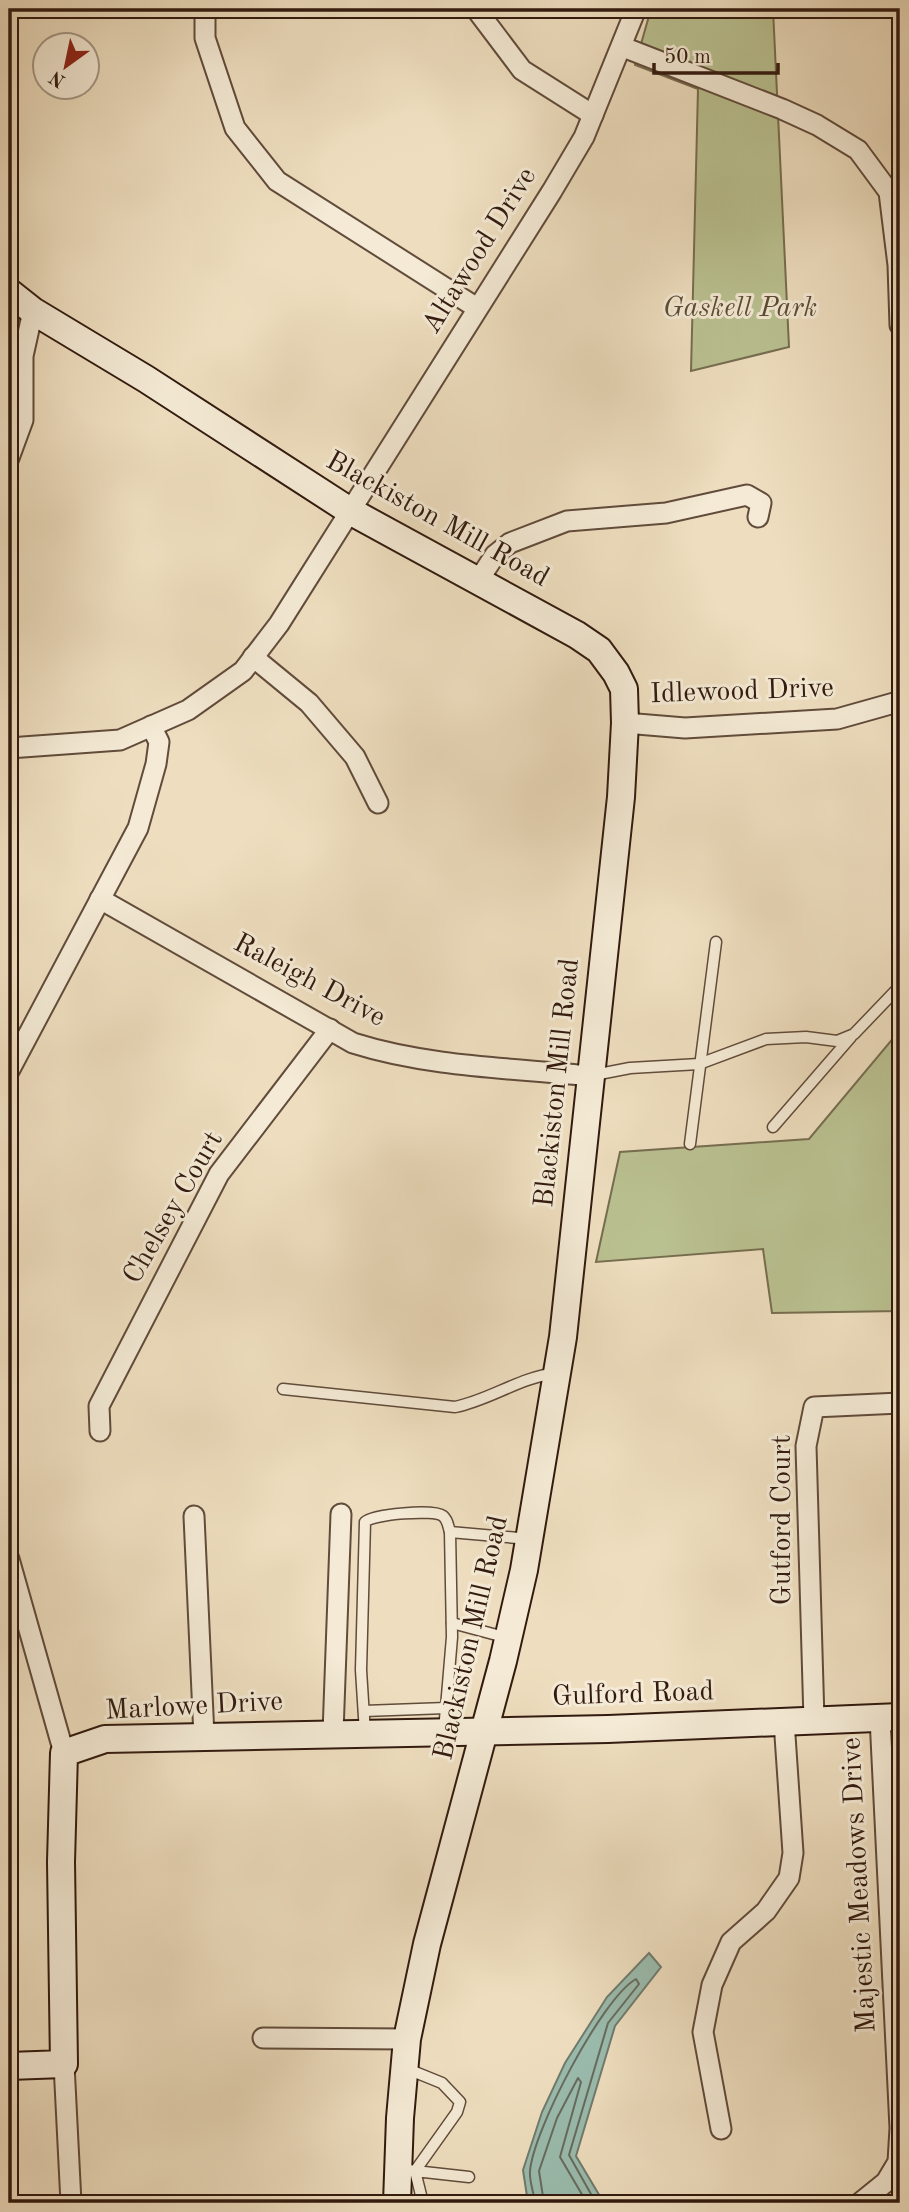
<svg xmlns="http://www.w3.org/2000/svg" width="909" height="2212" viewBox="0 0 909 2212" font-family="'Old Standard TT',serif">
  <rect width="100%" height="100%" fill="#eedebf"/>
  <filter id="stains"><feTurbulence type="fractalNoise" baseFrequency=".00286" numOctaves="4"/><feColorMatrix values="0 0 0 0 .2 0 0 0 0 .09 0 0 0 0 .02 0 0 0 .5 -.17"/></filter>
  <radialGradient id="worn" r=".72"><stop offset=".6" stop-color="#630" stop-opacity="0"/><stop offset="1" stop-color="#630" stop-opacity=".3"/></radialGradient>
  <g fill="#bac191" stroke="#766e50" stroke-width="2">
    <polygon points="651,9 773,9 789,347 691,371 698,89 635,65"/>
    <polygon points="900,1030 900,1311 772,1313 763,1249 596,1262 620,1152 809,1139"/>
  </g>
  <polygon fill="#9abcae" stroke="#707b6e" stroke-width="2" points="649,1953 661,1967 615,2026 576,2156 604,2203 528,2203 523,2170 542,2112 565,2063 607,1997"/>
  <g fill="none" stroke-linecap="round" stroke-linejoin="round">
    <g stroke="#666b5e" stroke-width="2">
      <path d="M535,2203c-1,-10 -6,-22 -5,-32 3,-40 72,-173 106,-192l3,5 -31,39 -39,132 27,48"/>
      <polyline points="544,2203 539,2171 557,2118 578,2078 581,2082 560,2157 587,2203"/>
    </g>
    <g stroke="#614b3b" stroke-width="13">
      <g id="lane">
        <polyline points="594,1075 630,1068 699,1064 766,1039 806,1037 837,1041 854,1034 900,986"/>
        <polyline points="773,1127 851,1037"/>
        <polyline points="690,1144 716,942"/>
        <path d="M283,1389l172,18c35,-7 65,-30 102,-34"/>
        <polyline points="450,1532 529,1539"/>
        <polyline points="452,1623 508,1638"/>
        <polyline points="364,1711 446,1708"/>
        <path d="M365,1733l-4,-63 4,-148c8,-8 69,-13 78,-6 5,4 5,10 7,16l2,105 -8,94"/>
        <polyline points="401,2169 415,2171 457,2112 460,2102 442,2083 405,2068"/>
        <polyline points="423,2203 415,2171 469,2177"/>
      </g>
    </g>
    <g stroke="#614b3b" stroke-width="23">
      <g id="street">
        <polyline points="205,9 205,38 235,128 277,181 477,308"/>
        <polyline points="476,9 522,70 593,115"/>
        <polyline points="623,47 782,109 817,125 858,150 889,192 898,265 900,325"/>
        <polyline points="9,458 23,420 23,356 33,311"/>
        <polyline points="478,581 495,555 510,543 567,521 666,513 747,495 761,503 758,517"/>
        <polyline points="253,657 309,703 355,757 378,803"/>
        <polyline points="625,723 685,728 837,719 894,703 900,708"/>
        <polyline points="9,748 120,740 188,710 243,671 279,624 552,191 584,137 636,9"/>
        <path d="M100,899l253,144c76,24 158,25 237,33"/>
        <polyline points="9,1071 138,828 156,764 159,742 151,726"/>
        <polyline points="100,1431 99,1406 219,1174 330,1029"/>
        <polyline points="194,1516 204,1737"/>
        <polyline points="9,1559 64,1753"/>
        <polyline points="814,1720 806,1446 814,1407 900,1403"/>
        <polyline points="333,1733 341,1514"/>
        <polyline points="263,2038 407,2039"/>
        <polyline points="64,2064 71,2203"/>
        <polyline points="721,2129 703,2032 712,1985 731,1942 766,1911 789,1878 793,1853 784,1721"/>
        <polyline points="860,2203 886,2182 898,2162 900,2128 880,1717"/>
      </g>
    </g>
    <g stroke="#321a0f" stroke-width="30">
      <g id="secondary">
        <polyline points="9,292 33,311 146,379 350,511 577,635 599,650 616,673 624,689 625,723 621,797 563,1337 524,1570 503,1661 427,1944 407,2039 400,2118 397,2203"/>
        <polyline points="9,2066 64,2064 61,1862 64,1753 105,1739 608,1729 900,1717"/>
      </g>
    </g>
    <use href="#lane" stroke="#f4ead5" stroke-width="10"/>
    <use href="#street" stroke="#f4ead5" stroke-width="19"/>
    <use href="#secondary" stroke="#f4ead5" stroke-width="26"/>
  </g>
  <g text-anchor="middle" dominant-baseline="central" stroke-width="6" stroke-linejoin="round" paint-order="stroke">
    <g font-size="28" fill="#321a0f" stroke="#f4ead5">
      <text transform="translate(480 251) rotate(-58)">Altawood Drive</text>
      <text transform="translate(437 520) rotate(29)">Blackiston Mill Road</text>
      <text transform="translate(742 692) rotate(-2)">Idlewood Drive</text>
      <text transform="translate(309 981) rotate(28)">Raleigh Drive</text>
      <text transform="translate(558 1083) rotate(-84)">Blackiston Mill Road</text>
      <text transform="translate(174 1208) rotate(-60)">Chelsey Court</text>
      <text transform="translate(783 1520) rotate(-90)">Gutford Court</text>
      <text transform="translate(472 1638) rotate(-77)">Blackiston Mill Road</text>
      <text transform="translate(633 1695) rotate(-2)">Gulford Road</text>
      <text transform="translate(194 1707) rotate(-3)">Marlowe Drive</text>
      <text transform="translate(860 1885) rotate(-93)">Majestic Meadows Drive</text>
    </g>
    <g font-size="28" font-style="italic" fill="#5b4c36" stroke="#f4ead5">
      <text x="740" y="309">Gaskell Park</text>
    </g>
  </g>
  <rect width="909" height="2212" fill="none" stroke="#eedebf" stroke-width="35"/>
  <rect x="10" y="10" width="888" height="2191" fill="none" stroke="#321a0f" stroke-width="3.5"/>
  <rect x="18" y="18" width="874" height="2177" fill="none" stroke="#321a0f" stroke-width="2"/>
  <g transform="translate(66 66) rotate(213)"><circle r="33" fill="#f4ead5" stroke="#a69786" stroke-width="2"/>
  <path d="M0-5L12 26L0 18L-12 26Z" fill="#8f2418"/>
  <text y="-10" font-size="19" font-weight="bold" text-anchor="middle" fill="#321a0f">N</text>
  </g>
  <path d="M654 63v10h124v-10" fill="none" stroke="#321a0f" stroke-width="3.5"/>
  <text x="664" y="63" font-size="21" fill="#321a0f" stroke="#f4ead5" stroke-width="5" paint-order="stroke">50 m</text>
  <rect width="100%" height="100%" filter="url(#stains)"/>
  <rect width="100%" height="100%" fill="url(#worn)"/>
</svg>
